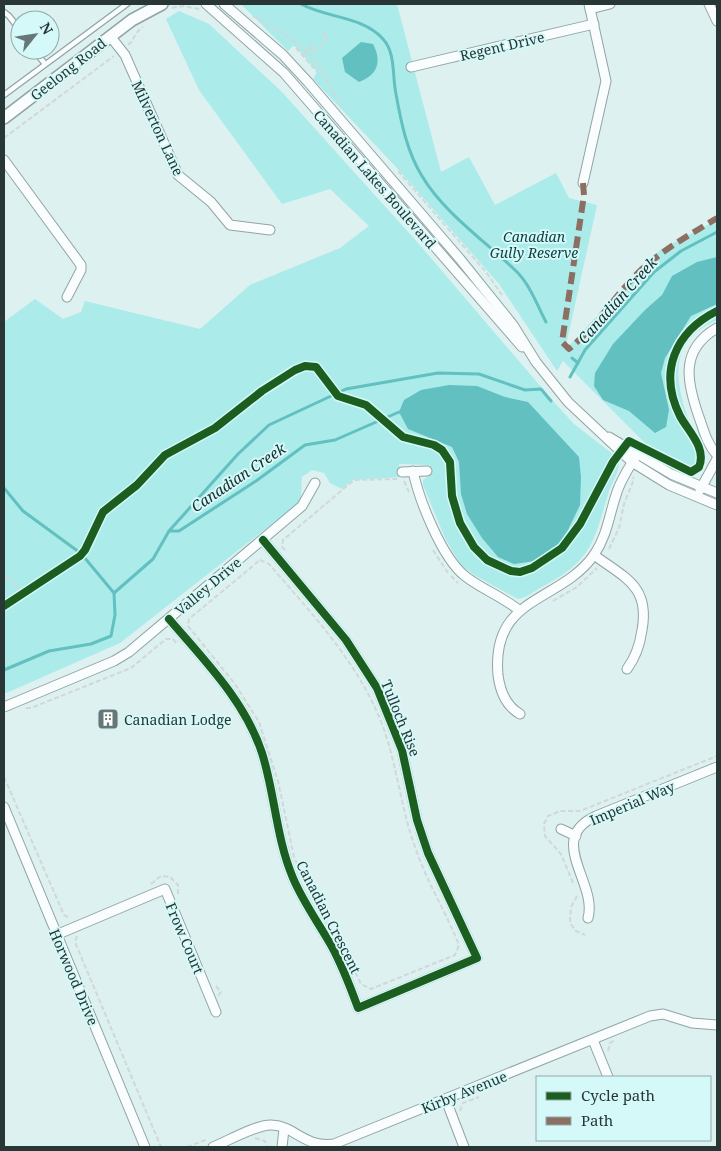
<svg xmlns="http://www.w3.org/2000/svg" width="721" height="1151" viewBox="0 0 721 1151" font-family="'Noto Serif',serif">
  <rect width="100%" height="100%" fill="#dcf1f0"/>
  <g fill="#abebea">
    <path d="M241,4h156l44,168 28,-15 26,48 61,-32 13,25 28,7 -32,145 95,-100 57,-30v100c-84,36 -2,126 -21,149l-6,2 -29,-14 -13,-11 -85,-85 -6,10 -58,-87 -103,-117 -83,-88 4,-7 -21,-25 -3,-1 -5,5z"/>
    <path d="M179,11l30,13 72,67 137,152 135,158 21,23 45,35c1,13 -6,21 -10,32 -16,52 -16,69 -67,96 -8,4 -15,11 -24,12l-44,-24 -14,-11 -15,-26 -22,-53v-5l7,-5v-10l-31,-1 2,13 -48,3 -11,9 -12,-6 -6,-10 -12,-3 -10,7 -1,21 -5,7 -176,138 -116,51v-372l31,-23 28,20 18,-7 4,-11 115,28 50,-44 90,-37 29,-22 -39,-37 -48,15 -83,-114 -33,-71z"/>
  </g>
  <g fill="#62c0c0">
    <path d="M361,42l12,2c9,17 5,31 -14,38l-14,-10 -3,-14z"/>
    <polygon points="717,257 717,304 691,316 665,358 661,373 669,410 666,427 655,433 629,411 603,400 594,386 595,373 613,344 645,310 662,295 672,276 697,262"/>
    <polygon points="449,385 477,386 505,397 528,402 579,457 581,477 580,505 568,530 556,548 535,561 514,564 498,557 482,538 467,514 461,494 459,462 452,447 408,429 399,412 404,400 421,390"/>
  </g>
  <g fill="none" stroke-linecap="round" stroke-linejoin="round">
    <g stroke="#62c0c0" stroke-width="3">
      <path d="M301,4c25,14 62,12 82,35 13,14 9,37 13,55 5,28 11,58 26,82 21,36 64,66 93,94 15,14 22,35 31,52"/>
      <polyline points="572,358 578,363"/>
      <polyline points="570,377 585,350 654,272 681,251 717,232"/>
      <polyline points="4,488 23,511 79,552"/>
      <polyline points="169,531 238,454 269,425 346,389 438,373 479,374 525,390 541,389 551,401"/>
      <polyline points="84,557 114,593"/>
      <polyline points="4,670 49,651 91,644 111,636 115,615 114,593 153,559 169,531 179,531 256,481 305,445 335,440 399,412 403,413"/>
    </g>
    <g stroke="#93a3a3" stroke-width="7">
      <g id="lane">
        <polyline points="4,12 9,16 20,30"/>
        <polyline points="34,50 45,64"/>
        <polyline points="4,95 127,4"/>
      </g>
    </g>
    <g stroke="#93a3a3" stroke-width="11">
      <g id="street">
        <polyline points="206,4 284,73 522,347"/>
        <polyline points="224,4 283,55 308,82 460,259 513,325 536,362 568,402 632,462 669,485 717,505"/>
        <polyline points="709,4 717,21"/>
        <polyline points="590,9 610,4"/>
        <polyline points="110,36 125,55 178,175 211,202 230,225 270,230"/>
        <polyline points="411,67 594,24"/>
        <polyline points="4,160 81,265 81,270 67,297"/>
        <polyline points="583,183 606,81 589,4"/>
        <path d="M717,328c-38,22 -30,55 -18,89 5,14 8,27 18,38"/>
        <polyline points="609,437 671,474 717,493"/>
        <path d="M413,471c6,29 29,87 52,105 16,13 37,20 55,35"/>
        <polyline points="402,472 427,471"/>
        <polyline points="700,490 717,459"/>
        <path d="M594,555c31,23 56,31 48,75 -2,14 -6,27 -15,39"/>
        <path d="M169,619c35,41 76,82 93,134 13,41 14,85 31,125 10,24 25,44 38,67 11,20 19,41 27,63l119,-50 -49,-105 -11,-33 -15,-70 -25,-62 -31,-48 -83,-100"/>
        <polyline points="4,707 114,661 129,652 302,506 315,483"/>
        <path d="M520,714c-14,-8 -20,-23 -22,-39 -7,-80 62,-72 96,-120 13,-19 15,-39 22,-60 4,-14 13,-28 21,-40"/>
        <polyline points="4,807 145,1147"/>
        <polyline points="561,829 576,836"/>
        <path d="M588,918c10,-35 -43,-79 8,-102l121,-49"/>
        <polyline points="56,935 165,889 216,1012"/>
        <polyline points="593,1040 608,1077"/>
        <polyline points="446,1100 464,1147"/>
        <path d="M213,1147c15,-6 44,-23 59,-22 23,1 32,23 62,19l316,-128 13,-2 29,9 25,2"/>
        <polyline points="282,1147 284,1129"/>
      </g>
    </g>
    <g stroke="#93a3a3" stroke-width="14">
      <polyline id="secondary" points="4,118 132,20 162,4"/>
    </g>
    <g stroke="#d2d8d8" stroke-width="2" stroke-dasharray="5 2.5" stroke-linecap="butt">
      <polyline points="172,8 183,6 199,9"/>
      <path d="M253,16c28,15 51,28 69,55 7,11 11,23 19,34"/>
      <polyline points="309,44 315,51 328,38 321,31"/>
      <path d="M128,45c6,-4 5,-11 15,-18"/>
      <polyline points="296,48 317,72"/>
      <polyline points="303,56 312,47"/>
      <polyline points="4,138 114,56"/>
      <polyline points="398,171 486,272 502,295"/>
      <polyline points="613,462 619,466"/>
      <polyline points="404,481 409,492"/>
      <polyline points="609,549 619,528 624,504 634,479 633,477"/>
      <polyline points="285,550 282,547 283,540 354,480 398,479"/>
      <polyline points="433,550 448,573"/>
      <path d="M260,560l9,4c43,50 89,98 113,160 16,43 19,89 36,131 11,31 29,59 41,90l-4,10 -84,34 -10,-5 -11,-23 -37,-61 -19,-43 -16,-76 -19,-59 -24,-38 -47,-58 1,-7z"/>
      <polyline points="4,576 10,578 22,594"/>
      <polyline points="451,576 458,583"/>
      <polyline points="553,601 577,587 597,568"/>
      <polyline points="26,708 31,708 131,668 166,639 173,639 176,643 178,641"/>
      <polyline points="4,777 64,915 70,918"/>
      <polyline points="573,883 561,854 545,836 544,824 548,816 560,811 580,811 717,756"/>
      <polyline points="151,884 161,876 170,877 178,885 178,894"/>
      <polyline points="577,896 571,907 570,923 576,931 585,935"/>
      <polyline points="77,936 75,942 161,1147"/>
      <polyline points="216,986 221,992 218,996"/>
      <polyline points="608,1051 610,1043 615,1040"/>
      <polyline points="460,1111 463,1103 479,1097"/>
      <polyline points="255,1138 265,1141 267,1147"/>
      <polyline points="187,1147 208,1139"/>
    </g>
    <use href="#lane" stroke="#fafdfd" stroke-width="4.5"/>
    <use href="#street" stroke="#fafdfd" stroke-width="9"/>
    <use href="#secondary" stroke="#fafdfd" stroke-width="11"/>
    <path stroke="#8d6e63" stroke-width="6" stroke-dasharray="12 6" stroke-linecap="butt" d="M583,183l1,12 -22,147 7,7c28,-23 46,-54 72,-79 23,-21 50,-36 76,-52"/>
    <g stroke="#d4f9f8" stroke-width="11">
      <g id="cycleway">
        <path d="M4,606l76,-50 5,-6 18,-38 34,-27 28,-30 50,-27 47,-37 33,-21 10,-4 11,1 22,29 28,9 37,32 31,8 8,5 8,12 2,34 8,27 14,24 13,13 24,11 9,1 12,-4 30,-20 18,-24 33,-62 16,-21 62,31 8,-5c8,-19 -11,-36 -19,-51 -22,-44 -5,-84 37,-105"/>
        <path d="M169,619c35,41 76,82 93,134 13,41 14,85 31,125 10,24 25,44 38,67 11,20 19,41 27,63l119,-50 -49,-105 -11,-33 -15,-70 -25,-62 -31,-48 -83,-100"/>
      </g>
    </g>
    <use href="#cycleway" stroke="#1b5e20" stroke-width="8"/>
  </g>
  <defs>
    <g id="building-square" transform="scale(1.125)"><rect x="-9" y="-9" width="18" height="18" rx="4" fill="#677777" stroke="#d4f9f8"/><path d="M-4-6H4V6H1V3H-1V6H-4ZM-2.5-4.3h1.7v1.8h-1.7ZM.8-4.3h1.7v1.8H.8ZM-2.5-1h1.7V.8h-1.7ZM.8-1h1.7V.8H.8Z" fill="#fff"/></g>
  </defs>
  <g fill-rule="evenodd">
    <use href="#building-square" x="108" y="719"/>
  </g>
  <g text-anchor="middle" dominant-baseline="central" stroke-width="4" stroke-linejoin="round" paint-order="stroke">
    <g font-size="14" fill="#283636" stroke="#d4f9f8">
      <text transform="translate(502 46) rotate(-13)">Regent Drive</text>
      <text transform="translate(68 69) rotate(-38)">Geelong Road</text>
      <text transform="translate(158 128) rotate(65)">Milverton Lane</text>
      <text transform="translate(375 179) rotate(49)">Canadian Lakes Boulevard</text>
      <text transform="translate(208 586) rotate(-40)">Valley Drive</text>
      <text transform="translate(401 718) rotate(68)">Tulloch Rise</text>
      <text transform="translate(632 803) rotate(-23)">Imperial Way</text>
      <text transform="translate(329 917) rotate(63)">Canadian Crescent</text>
      <text transform="translate(185 938) rotate(67)">Frow Court</text>
      <text transform="translate(74 977) rotate(67)">Horwood Drive</text>
      <text transform="translate(464 1092) rotate(-22)">Kirby Avenue</text>
    </g>
    <g font-size="14" font-style="italic" fill="#0d4443" stroke="#d4f9f8">
      <text x="534" y="236">Canadian<tspan x="534" dy="16">Gully Reserve</tspan></text>
    </g>
    <g font-size="14" fill="#283636" stroke="#d4f9f8" text-anchor="start">
      <text x="124" y="719">Canadian Lodge</text>
    </g>
    <g font-size="15" font-style="italic" fill="#182d2d" stroke="#d4f9f8">
      <text transform="translate(617 300) rotate(-48)">Canadian Creek</text>
      <text transform="translate(238 477) rotate(-34)">Canadian Creek</text>
    </g>
  </g>
  <rect width="721" height="1151" fill="none" stroke="#283636" stroke-width="10"/>
  <rect x="536" y="1076" width="175" height="65" fill="#d4f9f8" stroke="#8fabaa"/>
  <rect x="546" y="1092" width="25" height="8" fill="#1b5e20" stroke="#8fabaa"/>
  <text x="581" y="1101" font-size="15" fill="#283636">Cycle path</text>
  <rect x="546" y="1117" width="25" height="8" fill="#8d6e63" stroke="#8fabaa"/>
  <text x="581" y="1126" font-size="15" fill="#283636">Path</text>
  <g transform="translate(35 35) rotate(60)"><circle r="24" fill="#d4f9f8" stroke="#8fabaa"/>
  <path d="M0-4L9 19L0 12L-9 19Z" fill="#677777"/>
  <text y="-8" font-size="14" font-weight="bold" text-anchor="middle" fill="#283636">N</text>
  </g>
</svg>
